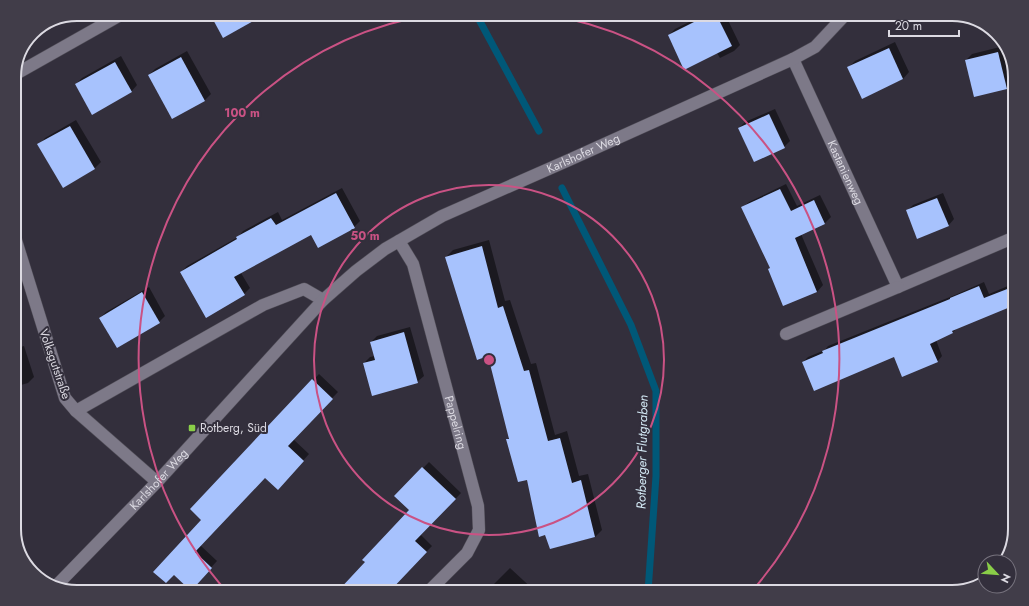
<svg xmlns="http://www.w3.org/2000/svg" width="1029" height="606" viewBox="0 0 1029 606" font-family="Jost,sans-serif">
  <rect width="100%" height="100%" fill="#332f3c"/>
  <g fill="#0007">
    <polygon points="697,14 725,14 740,45 734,51 720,58 717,53 669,35 675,29 699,17"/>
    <polygon points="895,42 909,72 903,79 863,97 849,67 855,61"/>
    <polygon points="1004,46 1012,81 1015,78 1015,86 1013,81 1006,88 966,60 972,54"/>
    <polygon points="187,51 211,94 205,100 173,118 149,75 155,69"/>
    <polygon points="121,56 137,85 131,92 76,84 82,78"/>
    <polygon points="775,109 790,141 784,147 739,128 745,122"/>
    <polygon points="76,120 101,162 95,168 39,145 45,138"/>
    <polygon points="786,184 797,206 820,195 831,217 825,223 801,234 823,285 817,292 771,267 742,208 749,202"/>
    <polygon points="342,188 360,221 354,227 311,234 241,273 250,288 244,294 181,272 187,266 238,237 243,231 278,212 282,220"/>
    <polygon points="943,193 954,219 948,226 907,211 913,205"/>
    <polygon points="489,240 505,301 510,300 531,364 536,363 555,435 567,431 579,476 588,474 602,530 595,537 551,548 528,478 507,440 509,437 489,355 446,257 453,250"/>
    <polygon points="984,282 989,294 1015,283 1015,304 958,327 953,332 936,340 942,356 937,362 894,356 803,362 808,357 825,350 828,346 955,295"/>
    <polygon points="149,287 165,316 159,322 100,318 106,312"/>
    <polygon points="410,327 424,376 417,382 364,363 370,357 375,356 371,342 377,336"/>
    <polygon points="24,346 34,377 28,383 14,387 14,349"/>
    <polygon points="319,374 338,392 293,439 309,454 284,482 265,476 200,545 217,561 191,589 174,574 203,520 192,509"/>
    <polygon points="429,462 461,493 421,535 432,546 392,587 366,562 411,510 396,496"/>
    <polygon points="510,568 536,592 486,592"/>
  </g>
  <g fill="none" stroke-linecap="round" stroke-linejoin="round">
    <g stroke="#005878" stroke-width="7">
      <polyline points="476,14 539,131"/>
      <polyline points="562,188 631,325 656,391 656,476 648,592"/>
    </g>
  </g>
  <g fill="#a7c2fd">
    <polygon points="210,14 266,14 223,38"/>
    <polygon points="710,14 716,14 732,46 684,70 668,35"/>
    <polygon points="889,48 903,79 862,99 847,67"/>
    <polygon points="998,52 1007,89 974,97 965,60"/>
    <polygon points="181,57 205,101 172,119 148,75"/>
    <polygon points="115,62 132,92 92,115 75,84"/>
    <polygon points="769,114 785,148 754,162 738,128"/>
    <polygon points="70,126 95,169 63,188 37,144"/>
    <polygon points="780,189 791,211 814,200 825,224 795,238 817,292 783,306 768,269 770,268 741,207"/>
    <polygon points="336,193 355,228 318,248 311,235 234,277 245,295 206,318 180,272 237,239 236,237 271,218 276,225"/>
    <polygon points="937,198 949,226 917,239 906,210"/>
    <polygon points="482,246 498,308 503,306 524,371 529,370 548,441 560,438 572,483 581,480 595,537 550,549 545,535 539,537 527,480 518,482 506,439 509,439 488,356 477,360 445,257"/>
    <polygon points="979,286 984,298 1015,286 1015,305 952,331 953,333 930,344 938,362 902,377 894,357 814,391 802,362 823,353 822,351 950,299 950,298"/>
    <polygon points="142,292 160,323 117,348 99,318"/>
    <polygon points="404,332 418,383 372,396 363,363 375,360 370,342"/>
    <polygon points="312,379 333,399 288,446 304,461 278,490 265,478 195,552 212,568 191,591 174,575 166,583 153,572 201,520 190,509"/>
    <polygon points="422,467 456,499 415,541 427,552 389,592 337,592 365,562 362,560 409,510 394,496"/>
  </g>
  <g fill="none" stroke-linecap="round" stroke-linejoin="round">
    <g stroke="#514e58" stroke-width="13">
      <g id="minor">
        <path id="s1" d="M793,59l105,228 117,-50"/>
        <polyline points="14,75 122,14"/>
        <polyline points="14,234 65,398 76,411 157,482"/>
        <path id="s2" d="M399,241l14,23 65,242 1,24 -12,23 -39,39"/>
        <polyline points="786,334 898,287"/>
        <polyline points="76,411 263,305 304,289 323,300"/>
        <path id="s3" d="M56,586l101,-104 166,-182 33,-29 29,-22 57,-33 127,-56 224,-101 22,-12 31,-33"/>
      </g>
    </g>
    <use href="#minor" stroke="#7d7988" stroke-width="12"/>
  </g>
  <g fill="none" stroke="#ca5284" stroke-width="2">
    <circle cx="489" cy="360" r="175"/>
    <path d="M227 592A350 350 0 0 1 434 14M544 14A350 350 0 0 1 751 592"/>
  </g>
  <rect fill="#8ace48" stroke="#332f3c" stroke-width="1.5" x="188" y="424" width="8" height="8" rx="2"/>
  <g text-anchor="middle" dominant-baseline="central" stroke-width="4" stroke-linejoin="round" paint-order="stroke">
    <g font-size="12" fill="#dcdae2" stroke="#332f3c">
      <text stroke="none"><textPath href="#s3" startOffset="692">Karlshofer Weg</textPath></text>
      <text stroke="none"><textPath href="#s1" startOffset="125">Kastanienweg</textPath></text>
      <text transform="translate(55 364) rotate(71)">Volksgutstraße</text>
      <text stroke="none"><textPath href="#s2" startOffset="191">Pappelring</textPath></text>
      <text stroke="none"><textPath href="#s3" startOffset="148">Karlshofer Weg</textPath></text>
    </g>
    <g font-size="12" fill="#dcdae2" stroke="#332f3c" text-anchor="start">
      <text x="200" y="428">Rotberg, Süd</text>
    </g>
    <g font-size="13" font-style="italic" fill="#d3e8f4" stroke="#332f3c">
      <text transform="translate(642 452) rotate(-89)">Rotberger Flutgraben</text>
    </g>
  </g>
  <path d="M0 0H1029V606H0ZM77 21H952A56 56 0 0 1 1008 77V529A56 56 0 0 1 952 585H77A56 56 0 0 1 21 529V77A56 56 0 0 1 77 21Z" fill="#413d49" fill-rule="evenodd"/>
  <path fill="none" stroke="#dcdae2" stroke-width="2" d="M77 21H952A56 56 0 0 1 1008 77V529A56 56 0 0 1 952 585H77A56 56 0 0 1 21 529V77A56 56 0 0 1 77 21Z"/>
  <circle cx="489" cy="360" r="6" fill="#ca5284" stroke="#332f3c" stroke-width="2"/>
  <g font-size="12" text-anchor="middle" font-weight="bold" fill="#ca5284" stroke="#332f3c" stroke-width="4" stroke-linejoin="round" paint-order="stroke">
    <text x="242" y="117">100 m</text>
    <text x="365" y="240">50 m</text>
  </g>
  <g transform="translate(997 574) rotate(116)"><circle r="19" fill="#332f3c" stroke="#77737e"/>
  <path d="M0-3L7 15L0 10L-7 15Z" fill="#8ace48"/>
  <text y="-6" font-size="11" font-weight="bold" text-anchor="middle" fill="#dcdae2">N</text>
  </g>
  <path d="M889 30v6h70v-6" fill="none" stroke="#dcdae2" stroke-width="2"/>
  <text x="895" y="30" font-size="12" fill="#dcdae2" stroke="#332f3c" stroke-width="3" paint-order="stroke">20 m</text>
</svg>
